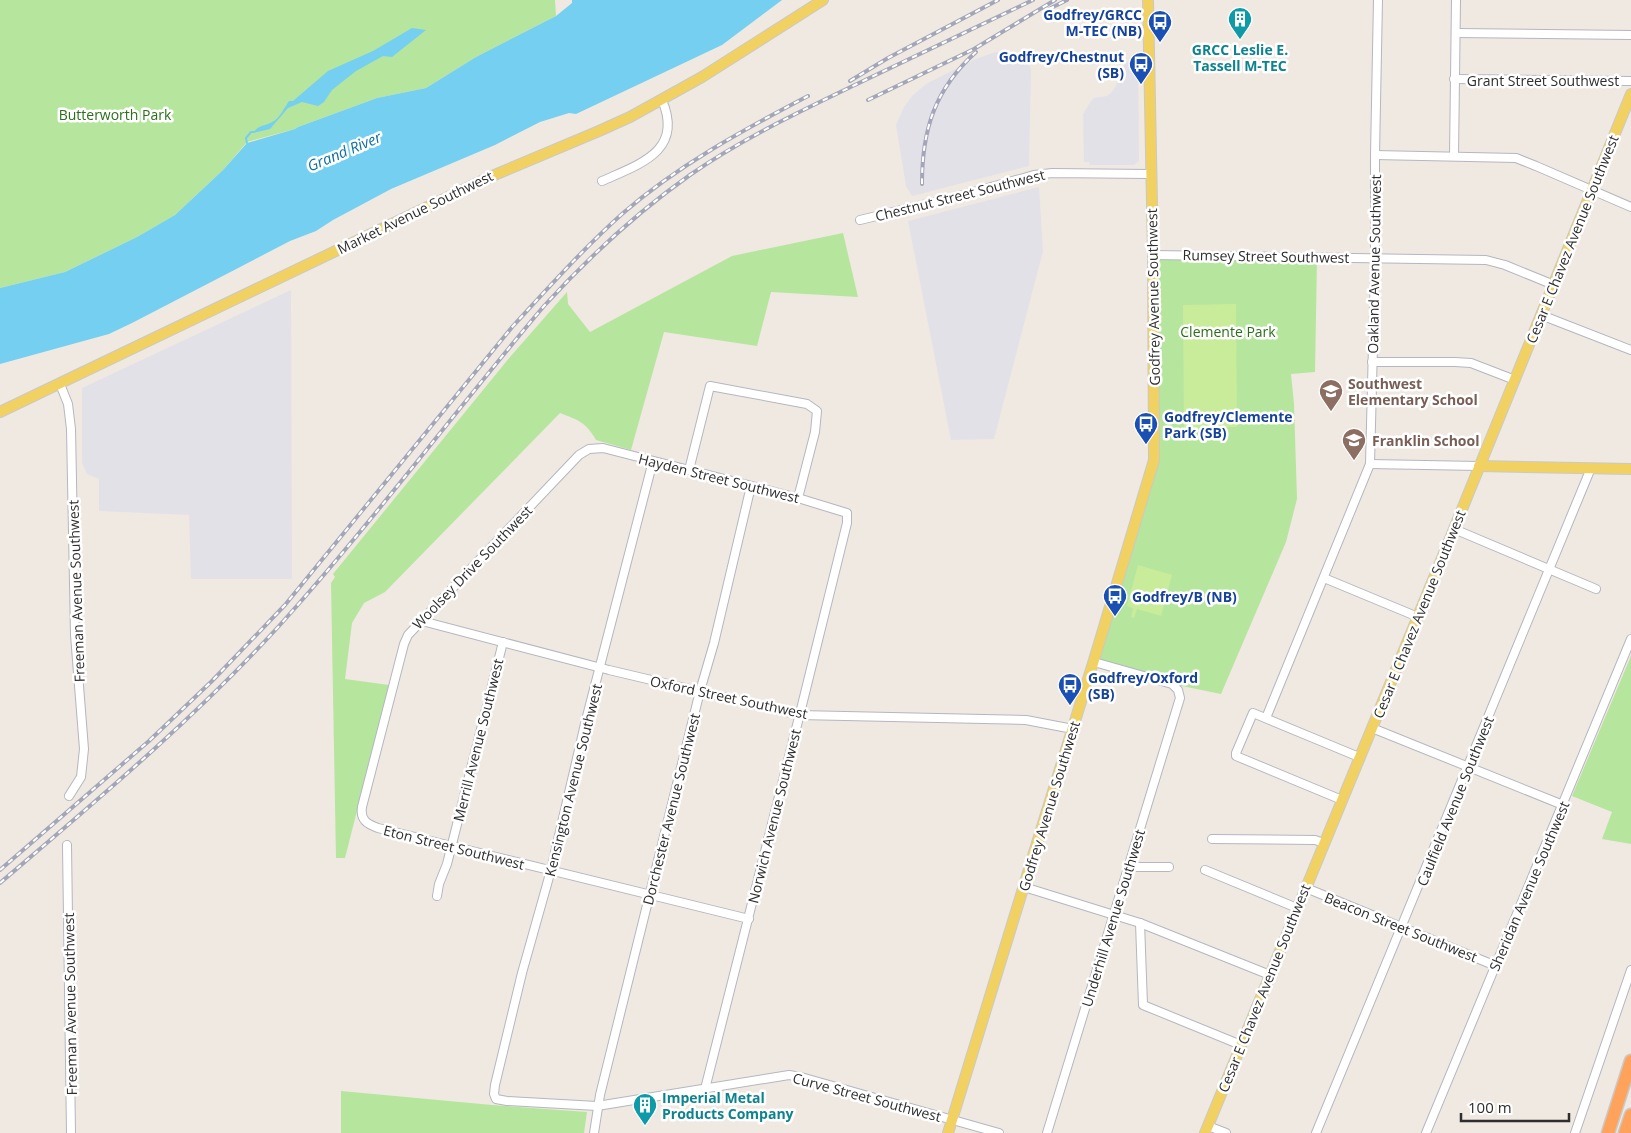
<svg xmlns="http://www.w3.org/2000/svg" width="1631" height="1133" viewBox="0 0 1631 1133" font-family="'Open Sans',sans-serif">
  <rect width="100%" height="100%" fill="#efe9e1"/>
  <g fill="#e3e1e8">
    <polygon points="1007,51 1014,52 1023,56 1029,64 1031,70 1029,166 912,196 906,186 896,125 904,107 912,96 926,84 973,60 996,52"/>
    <polygon points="1138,55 1139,161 1134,165 1090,165 1089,162 1084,162 1083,114 1091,101 1094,98 1107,96 1111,93 1116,86 1125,64"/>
    <polygon points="1039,187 1043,251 994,439 951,440 908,221"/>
    <polygon points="291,290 292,579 191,579 189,515 99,511 99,479 87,474 82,463 82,388"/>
  </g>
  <g fill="#b6e59e">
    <polygon points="0,0 555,0 556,16 476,57 426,88 377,98 298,127 295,129 247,142 223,170 175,215 137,237 65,272 0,288"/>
    <path d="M843,233l15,64 -87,-5 -14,54 -93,-14 -33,118 -35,-10c-10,-18 -18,-20 -36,-27l-175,179 -21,11 -12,20 -7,56 44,6 -44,173h-9l-5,-275 4,-6 -2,-3 177,-217 57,-65 1,12 22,28 142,-76z"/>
    <polygon points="1153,255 1317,257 1315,372 1291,374 1294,404 1297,499 1286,542 1221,694 1172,684 1094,662 1152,467"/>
    <polygon points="1631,656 1631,844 1602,839 1612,812 1572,796"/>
    <polygon points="341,1091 492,1105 587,1112 584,1133 341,1133"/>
  </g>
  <g fill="#c9ec9a">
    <polygon points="1236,304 1237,427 1184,428 1183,305"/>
    <polygon points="1138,565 1172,575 1161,616 1137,609 1134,618 1131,617 1133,608 1127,606"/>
  </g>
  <g fill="#75cff0">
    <polygon points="572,0 782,0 722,45 576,114 569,113 540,122 495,145 391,189 333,220 316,231 290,241 132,323 109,334 0,364 0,288 65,272 137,237 175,215 223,170 247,143 295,129 298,127 377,98 426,88 476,57 556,16 572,3"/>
    <path d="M412,28l14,2 -34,27 -9,-1 -27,15 -24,19 -8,12 -6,4 -16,-4 -14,6 -18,21 -17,4c5,-8 13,-7 21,-12 7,-5 10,-13 15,-20h4l35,-30 45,-20z"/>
  </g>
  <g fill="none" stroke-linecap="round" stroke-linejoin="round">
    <polyline stroke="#75cff0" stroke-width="2" points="247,143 246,138 251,132 254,132"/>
    <g stroke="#b4b7c1" stroke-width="10">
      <g id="minor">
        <polyline points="1456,33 1631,35"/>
        <polyline points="1454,79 1631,81"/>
        <polyline points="1375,155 1516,158 1536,166 1631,207"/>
        <polyline points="1454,156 1456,0"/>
        <path d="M602,181c38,-17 82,-30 60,-81"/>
        <polyline points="860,220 963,195 1034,175 1052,173 1150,174"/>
        <polyline points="1153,255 1486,260 1505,265 1554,285"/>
        <polyline points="1541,315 1631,350"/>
        <polyline points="1372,362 1455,362 1471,363 1515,380"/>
        <polyline points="60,384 68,404 71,429 75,635 84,749 81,777 69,796"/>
        <polyline points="653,461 585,724 551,870 522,973 495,1085 494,1094 496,1099 507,1101 597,1106 789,1075 801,1077 999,1133"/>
        <polyline points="1370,464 1479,466"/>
        <polyline points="689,470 710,386 807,404 817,411 815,432 798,498"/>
        <polyline points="1454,529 1596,589"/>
        <polyline points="1324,578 1418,617"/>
        <polyline points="422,621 609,670 799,715 1026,720 1073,729"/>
        <polyline points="1266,718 1370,464 1375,266 1375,155 1378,0"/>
        <polyline points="1372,728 1563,805"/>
        <polyline points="1342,800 1236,756 1236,753 1253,713 1359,757"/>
        <polyline points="1212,839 1315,840 1324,843"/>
        <polyline points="67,845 71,1133"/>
        <polyline points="1129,867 1169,867"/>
        <polyline points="1205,870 1297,908"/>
        <polyline points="1024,887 1140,923 1270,975"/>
        <polyline points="1306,888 1496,966"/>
        <polyline points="437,896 439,884 447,864 503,642"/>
        <polyline points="1140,923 1143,1005 1241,1045"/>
        <path d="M705,1089c48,-189 96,-377 142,-566v-10l-49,-15 -195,-50 -14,1 -10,6 -171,180 -4,9 -42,163c-2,13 5,17 16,21l371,91"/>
        <polyline points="1208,1126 1226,1133"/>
        <polyline points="594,1133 600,1095 700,691 714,643 751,486"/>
        <polyline points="1047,1133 1180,698 1178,690 1172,684 1094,662"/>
        <polyline points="1316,1133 1591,468"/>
        <polyline points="1426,1133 1631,639"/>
        <polyline points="1575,1133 1631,970"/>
      </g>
    </g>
    <g stroke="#c9c9c9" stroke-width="12">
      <g id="major">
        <polyline points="0,412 492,176 599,131 630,117 702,77 823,0"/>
        <polyline points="1479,466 1631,469"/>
        <polyline points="948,1133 1041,830 1094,660 1154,460 1153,255 1148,0"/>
        <polyline points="1205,1133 1454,529 1631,94"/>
      </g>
    </g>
    <g stroke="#c9c9c9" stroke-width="15">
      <g id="highway">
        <polyline points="1608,1133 1631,1061"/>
        <polyline points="1625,1133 1631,1115"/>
      </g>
    </g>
    <use href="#minor" stroke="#fff" stroke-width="8"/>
    <use href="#major" stroke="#f2d163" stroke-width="10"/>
    <use href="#highway" stroke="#ffa35c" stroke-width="12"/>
    <g stroke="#a3a6b8" stroke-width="4">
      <g id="rail">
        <polyline points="1049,9 1067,0"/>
        <polyline points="850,81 888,58 998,0"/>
        <polyline points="868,100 974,49 1055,0"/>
        <path d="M922,184c0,-55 13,-95 54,-132"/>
        <path d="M0,870l149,-129 63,-60 73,-76 228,-279c35,-38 70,-77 109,-112 55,-48 121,-84 186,-118"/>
        <path d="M0,883c96,-82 194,-164 279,-257 93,-103 176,-215 265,-320 45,-49 92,-93 146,-131 53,-37 111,-64 169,-92 58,-28 116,-55 174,-83"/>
      </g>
    </g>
    <use href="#rail" stroke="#fff" stroke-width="2" stroke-dasharray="5.5" stroke-linecap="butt"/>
  </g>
  <defs>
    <g id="building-pin" transform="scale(1.25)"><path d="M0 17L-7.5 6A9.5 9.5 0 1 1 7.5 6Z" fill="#0f9aa8" stroke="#fff"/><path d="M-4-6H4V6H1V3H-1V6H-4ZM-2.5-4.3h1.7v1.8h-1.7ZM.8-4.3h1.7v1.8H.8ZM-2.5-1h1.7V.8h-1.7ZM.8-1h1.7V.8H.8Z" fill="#fff"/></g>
    <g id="bus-pin" transform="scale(1.25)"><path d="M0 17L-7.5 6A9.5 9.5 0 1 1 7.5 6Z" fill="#1a4fb4" stroke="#fff"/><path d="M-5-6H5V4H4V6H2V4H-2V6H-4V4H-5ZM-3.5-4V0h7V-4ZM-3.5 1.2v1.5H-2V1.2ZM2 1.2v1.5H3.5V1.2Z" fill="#fff"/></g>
    <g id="school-pin" transform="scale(1.25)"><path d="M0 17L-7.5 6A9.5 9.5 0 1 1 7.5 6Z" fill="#8d6e63" stroke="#fff"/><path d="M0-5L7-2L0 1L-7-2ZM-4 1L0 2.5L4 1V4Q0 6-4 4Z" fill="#fff"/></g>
  </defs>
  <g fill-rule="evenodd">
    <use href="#building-pin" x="1240" y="19"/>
    <use href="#bus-pin" x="1160" y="22"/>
    <use href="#bus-pin" x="1141" y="64"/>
    <use href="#school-pin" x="1331" y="391"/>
    <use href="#bus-pin" x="1146" y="424"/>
    <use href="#school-pin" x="1354" y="440"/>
    <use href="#bus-pin" x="1115" y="596"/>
    <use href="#bus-pin" x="1070" y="685"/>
    <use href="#building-pin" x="645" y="1105"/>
  </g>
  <g text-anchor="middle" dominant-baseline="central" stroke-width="5" stroke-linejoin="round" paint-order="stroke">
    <g font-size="14" font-weight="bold" fill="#164399" stroke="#fff" text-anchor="start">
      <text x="1142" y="14" text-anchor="end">Godfrey/GRCC<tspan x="1142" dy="16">M-TEC (NB)</tspan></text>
      <text x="1124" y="56" text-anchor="end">Godfrey/Chestnut<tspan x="1124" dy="16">(SB)</tspan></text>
      <text x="1164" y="416">Godfrey/Clemente<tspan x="1164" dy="16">Park (SB)</tspan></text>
      <text x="1132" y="596">Godfrey/B (NB)</text>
      <text x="1088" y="677">Godfrey/Oxford<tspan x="1088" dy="16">(SB)</tspan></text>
    </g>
    <g font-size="14" font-weight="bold" fill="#0d838f" stroke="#fff">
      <text x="1240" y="49">GRCC Leslie E.<tspan x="1240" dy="16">Tassell M-TEC</tspan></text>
      <text x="662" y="1097" text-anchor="start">Imperial Metal<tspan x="662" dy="16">Products Company</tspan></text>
    </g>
    <g font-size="14" fill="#2e2e2e" stroke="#fff">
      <text x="1543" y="80">Grant Street Southwest</text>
      <text transform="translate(960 195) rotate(-14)">Chestnut Street Southwest</text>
      <text transform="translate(415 212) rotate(-26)">Market Avenue Southwest</text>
      <text transform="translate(1572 239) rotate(-68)">Cesar E Chavez Avenue Southwest</text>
      <text transform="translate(1266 256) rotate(1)">Rumsey Street Southwest</text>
      <text transform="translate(1374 264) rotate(-89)">Oakland Avenue Southwest</text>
      <text transform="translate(1153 297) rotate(-91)">Godfrey Avenue Southwest</text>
      <text transform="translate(719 478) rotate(14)">Hayden Street Southwest</text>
      <text transform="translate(472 567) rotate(-46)">Woolsey Drive Southwest</text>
      <text transform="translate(76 591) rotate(-92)">Freeman Avenue Southwest</text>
      <text transform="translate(1419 614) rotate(-68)">Cesar E Chavez Avenue Southwest</text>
      <text transform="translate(729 697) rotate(12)">Oxford Street Southwest</text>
      <text transform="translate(478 740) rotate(-76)">Merrill Avenue Southwest</text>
      <text transform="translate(573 780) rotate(-76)">Kensington Avenue Southwest</text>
      <text transform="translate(1455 801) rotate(-68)">Caulfield Avenue Southwest</text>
      <text transform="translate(1049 806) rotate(-73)">Godfrey Avenue Southwest</text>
      <text transform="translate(671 809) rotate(-76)">Dorchester Avenue Southwest</text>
      <text transform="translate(774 816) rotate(-76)">Norwich Avenue Southwest</text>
      <text transform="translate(454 847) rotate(14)">Eton Street Southwest</text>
      <text transform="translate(1529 886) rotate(-67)">Sheridan Avenue Southwest</text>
      <text transform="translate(1113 918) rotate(-73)">Underhill Avenue Southwest</text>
      <text transform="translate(1401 927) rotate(22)">Beacon Street Southwest</text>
      <text transform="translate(1264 988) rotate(-68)">Cesar E Chavez Avenue Southwest</text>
      <text transform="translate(70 1004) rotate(-91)">Freeman Avenue Southwest</text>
      <text transform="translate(867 1097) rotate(15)">Curve Street Southwest</text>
    </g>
    <g font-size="14" fill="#2c6e1b" stroke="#fff">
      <text x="115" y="114">Butterworth Park</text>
      <text x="1228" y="331">Clemente Park</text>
    </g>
    <g font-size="14" font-weight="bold" fill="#785e54" stroke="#fff" text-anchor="start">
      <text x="1348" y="383">Southwest<tspan x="1348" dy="16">Elementary School</tspan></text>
      <text x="1372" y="440">Franklin School</text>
    </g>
    <g font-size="15" font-style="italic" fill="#0d6fa3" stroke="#fff">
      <text transform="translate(344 151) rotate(-23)">Grand River</text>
    </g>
  </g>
  <path d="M1461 1113v8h108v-8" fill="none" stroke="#2e2e2e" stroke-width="2.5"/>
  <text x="1468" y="1113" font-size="15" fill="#2e2e2e" stroke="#ffffff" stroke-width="4" paint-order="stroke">100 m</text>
</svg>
